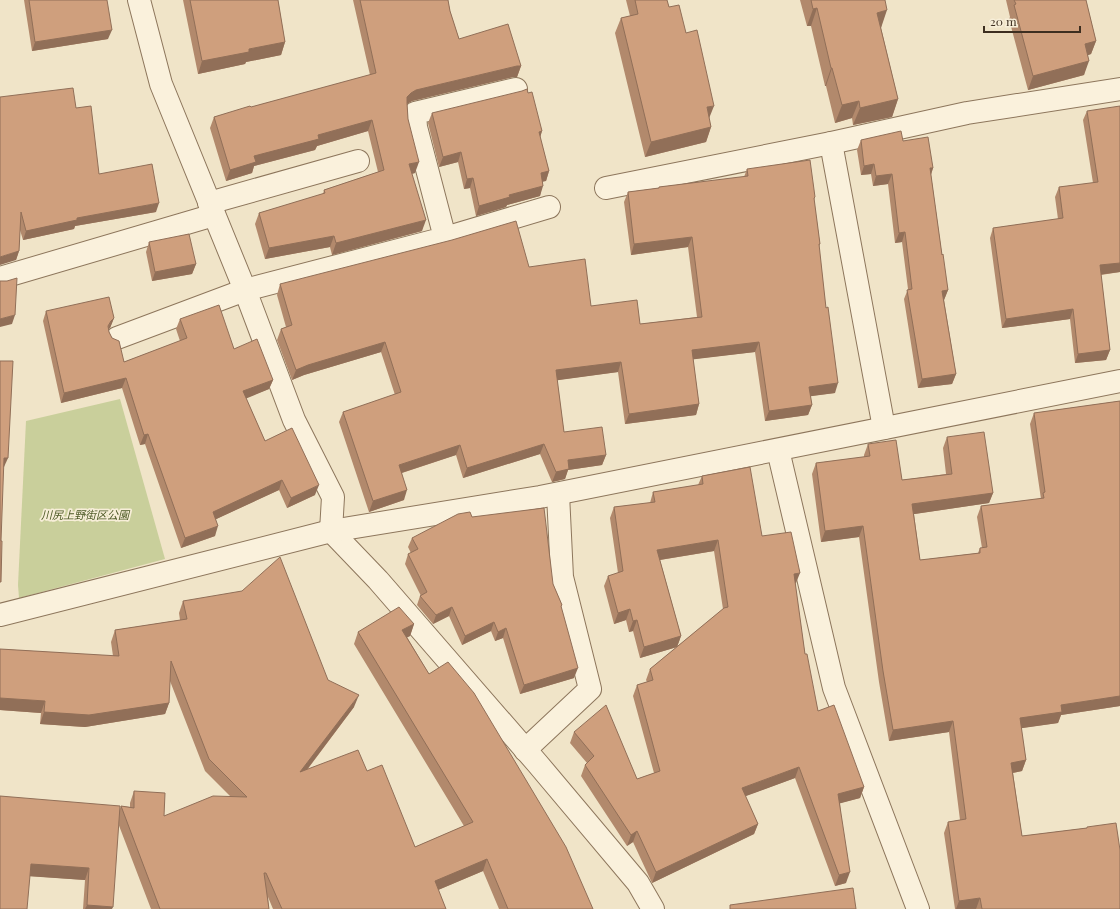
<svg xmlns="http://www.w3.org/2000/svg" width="1120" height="909" viewBox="0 0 1120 909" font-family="'Playfair Display','Noto Sans JP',serif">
  <rect width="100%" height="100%" fill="#f0e4c8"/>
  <polygon fill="#c9cf9b" points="120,399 165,559 19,598 18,585 26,421"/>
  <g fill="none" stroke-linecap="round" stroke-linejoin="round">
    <g stroke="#8d765c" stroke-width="24">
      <g id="minor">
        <polyline points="139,0 161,84 245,290 294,420 333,497 331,531 378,580 537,763 638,883 653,909"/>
        <polyline points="831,143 884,428"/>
        <polyline points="606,188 831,143 967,113 1120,89"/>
        <polyline points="209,203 358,161"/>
        <polyline points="445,238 549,207"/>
        <polyline points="0,278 214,215"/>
        <polyline points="117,338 245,290 445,238 416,127 415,113 516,89"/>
        <polyline points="778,450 834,688 918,909"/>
        <polyline points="0,615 331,531 540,497 1120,381"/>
        <polyline points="525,750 590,689 562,577 558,494"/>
      </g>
    </g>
    <use href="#minor" stroke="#faf1dc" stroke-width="22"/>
  </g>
  <g fill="#b2896c">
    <polygon points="24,0 107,0 108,39 32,51"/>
    <polygon points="183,0 278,0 285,42 281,55 246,62 245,64 198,74"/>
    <polygon points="353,0 448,0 450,11 459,39 521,66 517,77 513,77 412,101 407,104 408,119 415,173 412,174 422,231 332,255 330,247 265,259 255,224 259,213 323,194 324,190 378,172 368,131 317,146 315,150 254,166 252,173 226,181 210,128 214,117 370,75"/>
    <polygon points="626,0 667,0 669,7 686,33 711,127 706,142 645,157 615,33 621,18 630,16"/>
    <polygon points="800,0 885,0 881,28 898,99 892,117 853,125 852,118 835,123 826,86 825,86 811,26 807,26"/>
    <polygon points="1006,0 1086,0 1096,41 1091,54 1088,55 1084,75 1028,90 1009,19 1010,17"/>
    <polygon points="0,97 76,108 99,174 156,212 75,226 74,229 23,240 20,230 19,251 16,260"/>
    <polygon points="1087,111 1120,272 1101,275 1110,350 1106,360 1075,363 1070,319 1002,328 990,238 993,228 1058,219 1055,197 1059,187 1093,183 1083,120"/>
    <polygon points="432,113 542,131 540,137 549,171 546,181 543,181 540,196 507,205 506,207 476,216 470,188 464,189 458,162 439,167 428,123"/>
    <polygon points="861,140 903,141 933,168 931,175 942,255 948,290 944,300 956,374 952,384 918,388 904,299 908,289 902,242 895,243 888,184 873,186 871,174 861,175 857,150"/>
    <polygon points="747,169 815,197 814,200 820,244 819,247 835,393 810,396 812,405 808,415 765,421 755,352 693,359 699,404 696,415 625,424 618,372 557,380 564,432 606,455 602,465 568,470 565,479 552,482 540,454 463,478 456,455 402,473 404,500 369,512 339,422 343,412 395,395 381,352 304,375 292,380 277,340 281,329 286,327 277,295 280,284 529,267 591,306 640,324 697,317 688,247 631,255 624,202 628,192 659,188 659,187 744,177"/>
    <polygon points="149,242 196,264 192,274 152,281 146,252"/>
    <polygon points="46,311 114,318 110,328 109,329 109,332 124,362 180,341 176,329 180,319 234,349 273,380 269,389 246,398 265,441 315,495 287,508 279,490 216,519 215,536 181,548 145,444 140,445 122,388 61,403 43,321"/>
    <polygon points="1120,401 1120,706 1061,715 1058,723 1021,728 1026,760 1022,771 1013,773 1022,836 1087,828 1087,827 1120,909 955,909 944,833 948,822 960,820 949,732 889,741 879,682 859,537 821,542 812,474 816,463 864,457 864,455 868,444 902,480 946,474 943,448 947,437 993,493 989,503 914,514 920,560 978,553 980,548 982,548 977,517 981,506 1041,499 1030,424 1034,413"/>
    <polygon points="702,476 762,536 796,583 795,584 805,654 818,711 864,787 860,798 840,803 846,883 835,886 795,778 745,796 758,824 754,834 652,883 633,842 627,846 581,776 585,765 587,763 570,743 574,732 637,779 654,773 633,696 637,685 647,682 646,680 650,669 723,609 714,551 660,560 681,636 677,647 640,658 633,631 629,632 626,620 614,624 604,586 608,576 618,573 610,518 614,507 650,503 653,492 698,485"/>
    <polygon points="472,517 553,584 562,605 561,607 574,678 520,694 503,638 495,641 491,631 462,645 449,616 433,624 417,605 420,596 421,596 405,564 408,554 411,553 408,547 412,538"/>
    <polygon points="183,601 328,680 354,707 307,770 367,771 415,847 464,826 354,644 358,632 414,624 410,636 407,637 429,674 593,909 499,909 483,871 438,890 446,909 273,909 268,897 269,909 151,909 118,823 112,909 83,909 85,880 30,876 0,796 119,811 121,806 130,807 130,803 134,791 164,816 231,797 205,771 170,681 169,703 165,714 85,727 40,724 41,713 0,710 0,649 113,656 111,642 115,630 180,620 179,613"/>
  </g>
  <g fill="#916f58">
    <polygon points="817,8 811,26 807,26 813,9"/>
    <polygon points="887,10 881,28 870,30 877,13"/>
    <polygon points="112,30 108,39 32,51 35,42"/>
    <polygon points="1096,41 1091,54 1080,58 1085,44"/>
    <polygon points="285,42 281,55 246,62 245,64 198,74 202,61 249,49"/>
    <polygon points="1089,61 1084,75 1028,90 1033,76"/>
    <polygon points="517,66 521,66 517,77 513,77 412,101 407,104 407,97 411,93 416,90"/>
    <polygon points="831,68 832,68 826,86 825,86"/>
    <polygon points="898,99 892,117 853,125 860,108"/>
    <polygon points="859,101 852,118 835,123 842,105"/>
    <polygon points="714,106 708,121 707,107"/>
    <polygon points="372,120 368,131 317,146 315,150 254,166 252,173 226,181 230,170 254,156 318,135"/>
    <polygon points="711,127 706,142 645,157 651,142"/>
    <polygon points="542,131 539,141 539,132"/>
    <polygon points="461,152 458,162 439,167 443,157"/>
    <polygon points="419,162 415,173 405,175 409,164"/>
    <polygon points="874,164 871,174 861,175 864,166"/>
    <polygon points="930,168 933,168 930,177"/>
    <polygon points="549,171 546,181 538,183 541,173"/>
    <polygon points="892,174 888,184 873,186 876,176"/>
    <polygon points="473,178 470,188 464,189 467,179"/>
    <polygon points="543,186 540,196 507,205 506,207 476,216 479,206 509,195"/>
    <polygon points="159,203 156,212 75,226 74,229 23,240 26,231 77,218"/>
    <polygon points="426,220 422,231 332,255 336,243"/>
    <polygon points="905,232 902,242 895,243 899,233"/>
    <polygon points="334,236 330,247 265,259 269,248"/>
    <polygon points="692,237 688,247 631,255 634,244"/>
    <polygon points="19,251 16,260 0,265 0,257"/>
    <polygon points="1120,263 1120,272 1097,275 1100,265"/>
    <polygon points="196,264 192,274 152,281 155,272"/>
    <polygon points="948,290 944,300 939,300 942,291"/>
    <polygon points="1073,309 1070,319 1002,328 1006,319"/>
    <polygon points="15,315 12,324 0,327 0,319"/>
    <polygon points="114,318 110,328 107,330 105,336 111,321"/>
    <polygon points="385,342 381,352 304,375 292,380 296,370 308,365"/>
    <polygon points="759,342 755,352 688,360 692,350"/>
    <polygon points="1110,350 1106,360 1075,363 1078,354"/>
    <polygon points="621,362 618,372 552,381 556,370"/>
    <polygon points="956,374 952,384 918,388 922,379"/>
    <polygon points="126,378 122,388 61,403 64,393"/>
    <polygon points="273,380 269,389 240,401 243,391"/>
    <polygon points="838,383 835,393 805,397 809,387"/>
    <polygon points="699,404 696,415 625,424 629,414"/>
    <polygon points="812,405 808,415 765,421 769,411"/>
    <polygon points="148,434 145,444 140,445 144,435"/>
    <polygon points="544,444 540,454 463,478 467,468"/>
    <polygon points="460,445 456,455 395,475 399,465"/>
    <polygon points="606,455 602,465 568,470 565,479 552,482 556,472 568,460"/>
    <polygon points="4,458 8,458 4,467 0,467"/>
    <polygon points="282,480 279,490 210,522 213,512"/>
    <polygon points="319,485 315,495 287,508 291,498"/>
    <polygon points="407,490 404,500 369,512 373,501"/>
    <polygon points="993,493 989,503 908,515 912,504"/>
    <polygon points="218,526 215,536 181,548 185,538"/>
    <polygon points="863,526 859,537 821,542 825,531"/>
    <polygon points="718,540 714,551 653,561 657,550"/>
    <polygon points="800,573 796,583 790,584 794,574"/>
    <polygon points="452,607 449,616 433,624 436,615"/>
    <polygon points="630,609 626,620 614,624 618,613"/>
    <polygon points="637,620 633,631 629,632 633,621"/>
    <polygon points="494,622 491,631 462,645 465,636"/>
    <polygon points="414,624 410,636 398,642 402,630"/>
    <polygon points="506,628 503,638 495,641 498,632"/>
    <polygon points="681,636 677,647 640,658 644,647"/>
    <polygon points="578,668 574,678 520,694 524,685"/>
    <polygon points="359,695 354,707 296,784 300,772"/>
    <polygon points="1120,696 1120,706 1061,715 1058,723 1016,729 1020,718 1061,705"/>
    <polygon points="0,698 45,701 41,713 0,710"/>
    <polygon points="169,703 165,714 85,727 40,724 44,712"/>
    <polygon points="953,721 949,732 889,741 893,730"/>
    <polygon points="1026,760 1022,771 1007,774 1011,763"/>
    <polygon points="799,767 795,778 738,799 742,788"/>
    <polygon points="864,787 860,798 834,805 838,794"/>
    <polygon points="758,824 754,834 652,883 656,872"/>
    <polygon points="637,831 633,842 627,846 631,835"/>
    <polygon points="487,859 483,871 431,893 435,881"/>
    <polygon points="31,864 89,868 85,880 26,876"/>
    <polygon points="850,872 846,883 835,886 839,875"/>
    <polygon points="980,898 976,909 956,909 959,901"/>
    <polygon points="87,905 113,907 112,909 85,909"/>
  </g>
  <g fill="#cf9f7d" stroke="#916f58">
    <polygon points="29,0 107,0 112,30 35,42"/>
    <polygon points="190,0 278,0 285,42 249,49 249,52 202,61"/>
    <polygon points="360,0 448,0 450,11 459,39 508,24 521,66 517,66 416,90 411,93 407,97 407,103 408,119 419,162 409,164 426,220 336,243 334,236 269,248 259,213 325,193 324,190 384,170 372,120 318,135 319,139 254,156 256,162 230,170 214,117 250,106 251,107 376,73"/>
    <polygon points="635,0 667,0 669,7 679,5 686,33 697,30 714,106 707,107 711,127 651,142 621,18 638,14"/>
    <polygon points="811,0 885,0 887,10 877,13 898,99 860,108 859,101 842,105 832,68 831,68 817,8 813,9"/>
    <polygon points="1014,0 1086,0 1096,41 1085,44 1089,61 1033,76 1014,5 1016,4"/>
    <polygon points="73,88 76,108 91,106 99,174 152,164 159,203 77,218 77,220 26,231 21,212 19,251 0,257 0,97"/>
    <polygon points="527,89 528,93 532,92 542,131 539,132 549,171 541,173 543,186 509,195 510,197 479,206 473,178 467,179 461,152 443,157 432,113 522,91"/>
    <polygon points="1120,106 1120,263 1100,265 1110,350 1078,354 1073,309 1006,319 993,228 1063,218 1059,187 1098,182 1087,111"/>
    <polygon points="901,131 903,141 928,137 933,168 930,168 942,255 943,254 948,290 942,291 956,374 922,379 907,290 912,289 905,232 899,233 892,174 876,176 874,164 864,166 861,140"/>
    <polygon points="810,160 815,197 814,198 820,244 819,244 826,308 828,307 838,383 809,387 812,405 769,411 759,342 692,350 699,404 629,414 621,362 556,370 564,432 602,427 606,455 568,460 569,469 556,472 544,444 467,468 460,445 399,465 407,490 373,501 343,412 401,392 385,342 308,365 296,370 281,329 292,325 280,284 452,240 516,221 529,267 585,259 591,306 637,300 640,324 702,317 692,237 634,244 628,192 659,188 659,187 748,176 747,169"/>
    <polygon points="189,234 196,264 155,272 149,242"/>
    <polygon points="17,278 15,315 0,319 0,281 7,281"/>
    <polygon points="109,297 114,318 111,321 108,326 109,332 112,338 119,341 124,362 187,338 180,319 219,305 234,349 257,339 273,380 243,391 265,441 292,428 319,485 291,498 282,480 213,512 218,526 185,538 148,434 144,435 126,378 64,393 46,311"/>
    <polygon points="0,361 13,361 8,458 4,458 1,541 2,541 1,582 0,582"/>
    <polygon points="1120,401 1120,696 1061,705 1062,712 1020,718 1026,760 1011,763 1022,836 1087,828 1087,827 1116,823 1120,850 1120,909 982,909 980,898 959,901 948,822 966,819 953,721 893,730 883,671 863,526 825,531 816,463 870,456 868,444 896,440 902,480 952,474 947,437 984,432 993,493 912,504 920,560 980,553 980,548 987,547 981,506 1044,498 1043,493 1045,492 1034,413"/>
    <polygon points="750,467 762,536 791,532 800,573 794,574 805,654 807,654 818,711 834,705 864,787 838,794 850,872 839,875 799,767 742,788 758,824 656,872 637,831 631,835 585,765 594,756 574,732 606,705 637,779 660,771 637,685 653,680 650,669 724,608 728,607 718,540 657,550 681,636 644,647 637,620 633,621 630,609 618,613 608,576 623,571 614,507 655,502 653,492 703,484 702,476"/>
    <polygon points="544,508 553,584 562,605 561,606 569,635 578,668 524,685 506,628 498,632 494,622 465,636 452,607 436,615 420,596 427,592 408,554 418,549 412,538 458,514 470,512 472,517"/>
    <polygon points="280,557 328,680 359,695 300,772 358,750 367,771 382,765 415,847 473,822 358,632 399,607 414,624 402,630 429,674 448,662 474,693 566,847 593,909 508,909 487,859 435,881 446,909 282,909 266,873 264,873 269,909 160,909 121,806 134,808 134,791 165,793 164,816 213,796 247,797 209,759 171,661 169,703 89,715 44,712 45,701 0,698 0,649 119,656 115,630 187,619 183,601 242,591"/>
    <polygon points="0,796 120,806 113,907 87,905 89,868 31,864 27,909 0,909"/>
    <polygon points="853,888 856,909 730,909 730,905"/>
  </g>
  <g text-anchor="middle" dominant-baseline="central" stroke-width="3.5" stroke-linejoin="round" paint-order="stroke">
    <g font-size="11" font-style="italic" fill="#4d5a26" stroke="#f7eed8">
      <text x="85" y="514">川尻上野街区公園</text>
    </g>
  </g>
  <path d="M984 26v6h96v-6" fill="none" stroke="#3d2e20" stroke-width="2"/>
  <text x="990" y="26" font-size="12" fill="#3d2e20" stroke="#f7eed8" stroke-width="3" paint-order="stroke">20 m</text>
</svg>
